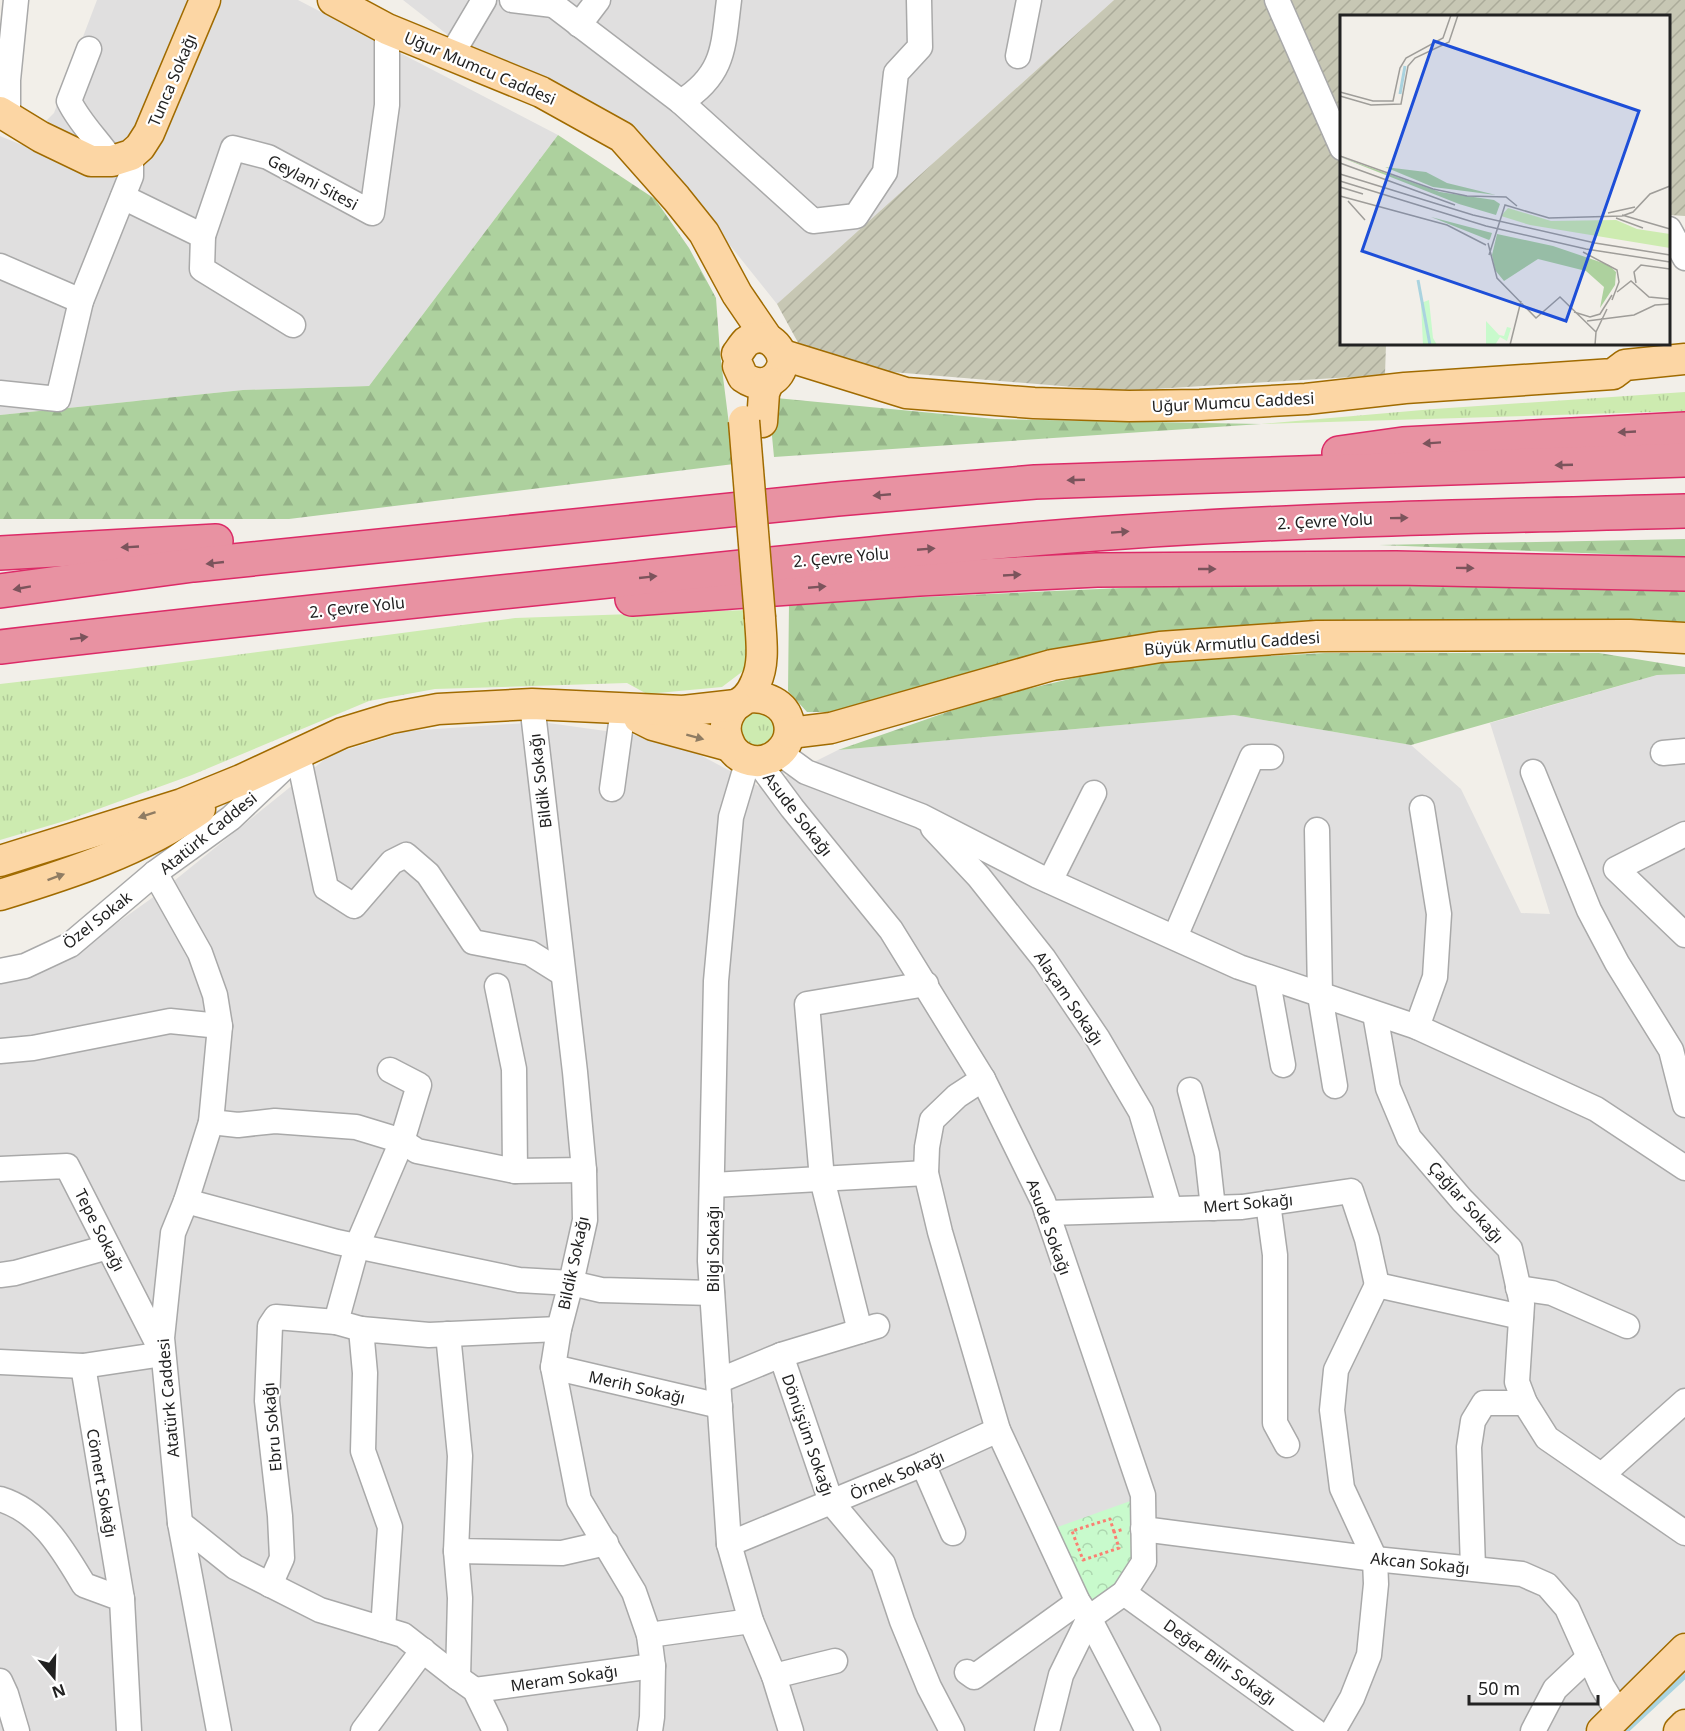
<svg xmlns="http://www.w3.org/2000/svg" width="1685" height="1731" viewBox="0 0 1685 1731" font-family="'Noto Sans',sans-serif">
  <defs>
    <pattern id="construction-furrows" width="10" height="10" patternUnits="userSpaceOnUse" patternTransform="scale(1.5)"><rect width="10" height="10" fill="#c7c7b4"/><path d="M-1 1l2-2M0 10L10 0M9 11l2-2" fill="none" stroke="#abab9a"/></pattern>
    <pattern id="grass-tufts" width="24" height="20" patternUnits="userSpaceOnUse" patternTransform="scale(1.5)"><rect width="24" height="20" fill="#cdebb0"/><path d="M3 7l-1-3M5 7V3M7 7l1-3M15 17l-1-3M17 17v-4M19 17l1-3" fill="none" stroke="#b0c997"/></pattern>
    <pattern id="forest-firs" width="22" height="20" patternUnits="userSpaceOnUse" patternTransform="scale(1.5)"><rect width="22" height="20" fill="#add19e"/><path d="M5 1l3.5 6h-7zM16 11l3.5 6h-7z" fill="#95b388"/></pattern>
    <pattern id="park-crowns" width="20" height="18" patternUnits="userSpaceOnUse" patternTransform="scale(1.5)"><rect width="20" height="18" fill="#c8facc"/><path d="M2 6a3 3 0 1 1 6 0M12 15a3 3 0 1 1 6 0" fill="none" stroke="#acd6af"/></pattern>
  </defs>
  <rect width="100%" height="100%" fill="#f2efe9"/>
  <g fill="#e0dfdf">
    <polygon points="97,0 298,0 558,135 369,386 243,390 0,415 0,136 22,145 54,113"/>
    <polygon points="403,0 1114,0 777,304 656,153 471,53"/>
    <polygon points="1685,674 1685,1631 1602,1709 1584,1731 0,1731 0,979 68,958 159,893 330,755 406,731 541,722 656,738 702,756 762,788 838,750 1234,715 1411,745 1461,789 1521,913 1550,914 1490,723 1657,675"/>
  </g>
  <polygon fill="url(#construction-furrows)" points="1114,0 1685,0 1685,216 1669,215 1668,16 1342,16 1342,344 1386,344 1385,375 1122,391 892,372 802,350 777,304"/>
  <g fill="url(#grass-tufts)">
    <polygon points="1685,392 1685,411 1261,424 1434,409"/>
    <polygon points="749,610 751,665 722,687 647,694 627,683 435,689 369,701 192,775 68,820 0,840 0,684 129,669 515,618"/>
    <circle cx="758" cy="730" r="17"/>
  </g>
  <g fill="url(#forest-firs)">
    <polygon points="558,135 655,199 689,248 716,298 720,353 734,464 289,519 0,519 0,415 243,390 369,386"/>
    <polygon points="776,398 995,419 1261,424 774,457 770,415"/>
    <polygon points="1685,539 1685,557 1379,545"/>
    <polygon points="1347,578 1685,591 1685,622 1257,628 840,712 807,712 788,691 789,603"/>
    <polygon points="1325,653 1599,653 1685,667 1685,674 1657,675 1411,745 1234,715 838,750 985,699 1137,663"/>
  </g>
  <polygon fill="url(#park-crowns)" points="1136,1499 1136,1561 1115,1594 1094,1609 1052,1529"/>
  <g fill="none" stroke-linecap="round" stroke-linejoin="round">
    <polyline stroke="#aad3df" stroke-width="5" points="1626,1731 1685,1676"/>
    <g stroke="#a9a9a9" stroke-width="27">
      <g id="minor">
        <polyline points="512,0 553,5"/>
        <polyline points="547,0 681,102 813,221 856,216 885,172 896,73 920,47 919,0"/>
        <polyline points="1277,0 1342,148"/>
        <polyline points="579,25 598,0"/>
        <path d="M89,49l-20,52c11,23 30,40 43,60"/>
        <polyline points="452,54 484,0"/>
        <polyline points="1018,56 1029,0"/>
        <path d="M681,102c44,-28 42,-55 48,-102"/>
        <polyline points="8,117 8,80 16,0"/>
        <polyline points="123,197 203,236"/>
        <polyline points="1669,229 1685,258"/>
        <polyline points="0,266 81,301"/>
        <polyline points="293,325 202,269 203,236 233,148 268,157 372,213 387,105 387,29"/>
        <polyline points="0,393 58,399 81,301 131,176 131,155"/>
        <polyline points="532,704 575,1072 584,1170 585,1220 571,1283 559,1329 553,1367 579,1500 634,1592 649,1635 653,1666 652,1717 650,1731"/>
        <polyline points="780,753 806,772 921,816 1038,876 1239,967 1417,1027 1596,1109 1685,1168"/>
        <polyline points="1663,753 1685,751"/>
        <polyline points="298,754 326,888 354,906 392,862 406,855 428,874 473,942 530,953 562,973"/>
        <polyline points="748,760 731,817 716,981 710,1261 729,1544 751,1621 774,1676 791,1731"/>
        <polyline points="758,762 792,808 891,930 983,1079 1043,1201 1143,1495 1144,1562 1124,1593 1089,1618 1061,1675 1047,1731"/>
        <polyline points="1533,772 1589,910 1617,963 1671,1050 1685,1105"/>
        <polyline points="612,789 623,709"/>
        <polyline points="933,828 979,877 1044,959 1098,1039 1141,1112 1170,1209"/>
        <polyline points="1317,830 1320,995 1335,1086"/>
        <polyline points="1685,834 1616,869 1685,935"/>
        <polyline points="155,873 200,953 215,995 220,1026 211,1122 186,1201 173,1233 162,1338 180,1523 219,1731"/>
        <polyline points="1050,881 1094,793"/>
        <polyline points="1175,937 1252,757 1271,757"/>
        <polyline points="0,971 25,966 70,945 155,873 231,818 289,763"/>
        <polyline points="1267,977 1283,1065"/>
        <polyline points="497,986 514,1069 515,1171"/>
        <polyline points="1375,1014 1388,1088 1409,1138 1462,1200 1510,1249 1522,1304 1517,1382 1525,1403 1547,1438 1685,1533"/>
        <polyline points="1417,1027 1435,977 1439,914 1422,808"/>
        <polyline points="0,1051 33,1048 170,1021 220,1026"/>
        <polyline points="983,1079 957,1096 932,1120 927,1147 926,1173 940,1232 998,1430 1078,1602 1089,1618 1148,1731"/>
        <polyline points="1190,1090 1207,1154 1213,1208"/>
        <polyline points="211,1122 238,1125 275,1121 356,1127 402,1141 417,1151 515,1171 584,1170"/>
        <polyline points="0,1169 67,1166 163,1354 83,1366 0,1362"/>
        <polyline points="713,1185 926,1173"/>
        <polyline points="186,1201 337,1242 519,1280 571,1283 601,1290 712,1293"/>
        <polyline points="1268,1203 1275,1255 1275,1423 1287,1445"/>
        <polyline points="1047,1213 1242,1207 1351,1191 1367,1239 1377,1285"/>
        <polyline points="0,1275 15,1273 108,1247"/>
        <polyline points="1377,1285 1521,1317"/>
        <polyline points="1518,1288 1552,1293 1627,1326"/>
        <polyline points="336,1322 357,1246 402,1141 419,1085 390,1070"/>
        <polyline points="860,1331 822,1179 807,1004 926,984"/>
        <polyline points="448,1334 460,1456 456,1551 562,1553 606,1543"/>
        <polyline points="781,1355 877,1326"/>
        <polyline points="83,1366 122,1599"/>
        <polyline points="553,1367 720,1406"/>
        <polyline points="718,1381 781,1355 831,1502 883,1564 902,1621 929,1687 952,1731"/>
        <polyline points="923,1464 953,1533"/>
        <polyline points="1602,1475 1685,1401"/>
        <path d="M0,1499c42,13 63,51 84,86l38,14 7,132"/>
        <polyline points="180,1523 235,1567 320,1610 403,1635 458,1678 475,1690 495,1731"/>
        <polyline points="1143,1529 1375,1559 1522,1574 1547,1585 1567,1608 1602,1686 1619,1714"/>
        <polyline points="729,1544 923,1464 998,1430"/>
        <polyline points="456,1551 460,1598 458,1678"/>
        <polyline points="1473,1568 1469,1447 1473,1421 1484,1403 1525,1403"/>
        <polyline points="270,1585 282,1558 280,1516 267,1401 270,1326 276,1317 336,1322 361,1329"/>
        <polyline points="1124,1593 1315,1731"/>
        <polyline points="383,1629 390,1527 363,1451 365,1373 361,1329 429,1335 559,1329"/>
        <polyline points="649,1635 751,1621"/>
        <polyline points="967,1672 974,1677 1078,1602"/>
        <polyline points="774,1676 835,1661"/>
        <polyline points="0,1681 6,1694 17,1731"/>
        <polyline points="475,1690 653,1666"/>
        <polyline points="363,1731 423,1650"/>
        <polyline points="1333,1731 1352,1698 1369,1655 1376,1584 1375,1559 1342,1488 1332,1410 1336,1370 1377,1285"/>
        <polyline points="1533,1731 1555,1689 1589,1657"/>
      </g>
    </g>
    <g stroke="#a06b00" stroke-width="33">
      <g id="major">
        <polyline points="333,0 387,29 541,92 622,137 676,198 704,233 737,294 767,338"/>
        <polyline points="0,112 41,137 91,161 112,161 131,155 140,147 149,133 205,0"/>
        <path d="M737,354c3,-4 6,-9 9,-12 18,-13 36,3 37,21 -5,20 -23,26 -40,14l-5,-11"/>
        <polyline points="783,355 906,393 1034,403 1129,406 1200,405 1306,399 1405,388 1613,374 1625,365 1685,359"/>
        <polyline points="762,422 764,393 768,383"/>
        <path d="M746,698c19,-3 39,5 43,25 5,24 -20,45 -43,36 -9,-3 -15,-10 -18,-19 -5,-12 -1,-25 7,-34 4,-3 8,-5 11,-8 4,-4 8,-11 10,-16 9,-20 5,-43 4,-64"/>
        <polyline points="639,718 653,725 730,746"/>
        <polyline points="790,733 831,728 1052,665 1160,647 1317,636 1630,635 1685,638"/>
        <polyline points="0,861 182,804 241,780 342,733 391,718 438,709 532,704 683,711 736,705"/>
        <path d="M0,895c68,-21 141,-44 200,-86"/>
        <polyline points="1602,1731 1685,1649"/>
        <polyline points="1679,1731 1685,1725"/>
      </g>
    </g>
    <g stroke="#dc2a67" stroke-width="36">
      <g id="highway">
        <polyline points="1339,453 1403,444 1685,429"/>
        <polyline points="0,553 216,541"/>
        <polyline points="0,591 193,565 837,499 1035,482 1685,460"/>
        <polyline points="632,599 919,579 1097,570 1396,568 1685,574"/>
        <path d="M0,647c203,-24 405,-45 608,-66 172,-18 344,-37 516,-49 187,-13 374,-16 561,-21"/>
      </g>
    </g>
    <polyline stroke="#fa8072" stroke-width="3" stroke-dasharray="3 3" stroke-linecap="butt" points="1114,1532 1110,1519 1072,1531 1083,1560 1119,1548 1114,1532 1124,1529"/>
    <use href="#minor" stroke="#fff" stroke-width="24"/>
    <use href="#major" stroke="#fcd6a4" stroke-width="30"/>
    <use href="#highway" stroke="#e892a2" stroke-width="33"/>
    <g stroke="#a06b00" stroke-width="33" stroke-linecap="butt">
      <polyline id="major-bridge" points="744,421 760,618"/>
    </g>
    <use href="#major-bridge" stroke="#fcd6a4" stroke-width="30"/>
  </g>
  <defs><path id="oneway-solid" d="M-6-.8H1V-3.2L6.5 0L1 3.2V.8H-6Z" transform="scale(1.5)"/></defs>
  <g fill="#7b545c">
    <use href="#oneway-solid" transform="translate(1627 432) rotate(177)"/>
    <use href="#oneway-solid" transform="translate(1432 443) rotate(176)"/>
    <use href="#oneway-solid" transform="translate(1564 465) rotate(178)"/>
    <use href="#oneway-solid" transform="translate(1076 480) rotate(178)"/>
    <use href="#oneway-solid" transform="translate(882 495) rotate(175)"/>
    <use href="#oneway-solid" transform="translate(1399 518) rotate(-1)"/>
    <use href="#oneway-solid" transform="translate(1120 532) rotate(-4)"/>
    <use href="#oneway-solid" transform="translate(130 547) rotate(177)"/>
    <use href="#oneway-solid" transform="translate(926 549) rotate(-5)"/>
    <use href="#oneway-solid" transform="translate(215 563) rotate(174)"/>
    <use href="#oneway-solid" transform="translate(1465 568) rotate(1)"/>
    <use href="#oneway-solid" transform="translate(1207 569)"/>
    <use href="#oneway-solid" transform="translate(1012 575) rotate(-3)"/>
    <use href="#oneway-solid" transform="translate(648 577) rotate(-6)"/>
    <use href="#oneway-solid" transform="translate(817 587) rotate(-5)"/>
    <use href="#oneway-solid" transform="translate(22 588) rotate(170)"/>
    <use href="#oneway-solid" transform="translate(79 638) rotate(-7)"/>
  </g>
  <g fill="#8f7c63">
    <use href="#oneway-solid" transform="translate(695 737) rotate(15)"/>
    <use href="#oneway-solid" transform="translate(147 815) rotate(162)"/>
    <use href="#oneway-solid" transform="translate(56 877) rotate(-20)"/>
  </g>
  <g text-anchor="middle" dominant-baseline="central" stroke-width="4.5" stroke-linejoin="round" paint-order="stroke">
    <g font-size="16" fill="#222" stroke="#fff">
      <text transform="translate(480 68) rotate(23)">Uğur Mumcu Caddesi</text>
      <text transform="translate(172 80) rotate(-67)">Tunca Sokağı</text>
      <text transform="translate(313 182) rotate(28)">Geylani Sitesi</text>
      <text transform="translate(1233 402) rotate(-3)">Uğur Mumcu Caddesi</text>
      <text transform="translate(1325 521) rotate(-3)">2. Çevre Yolu</text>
      <text transform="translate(841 557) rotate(-5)">2. Çevre Yolu</text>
      <text transform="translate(357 607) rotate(-6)">2. Çevre Yolu</text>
      <text transform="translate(1232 643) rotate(-4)">Büyük Armutlu Caddesi</text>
      <text transform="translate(540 781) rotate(-97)">Bildik Sokağı</text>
      <text transform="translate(798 814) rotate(52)">Asude Sokağı</text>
      <text transform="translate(208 833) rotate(-39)">Atatürk Caddesi</text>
      <text transform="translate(97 920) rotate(-38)">Özel Sokak</text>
      <text transform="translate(1069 998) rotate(56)">Alaçam Sokağı</text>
      <text transform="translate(1466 1202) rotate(48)">Çağlar Sokağı</text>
      <text transform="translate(1248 1203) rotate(-5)">Mert Sokağı</text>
      <text transform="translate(1049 1227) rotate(70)">Asude Sokağı</text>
      <text transform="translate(100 1230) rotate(63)">Tepe Sokağı</text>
      <text transform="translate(713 1249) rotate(-90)">Bilgi Sokağı</text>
      <text transform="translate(573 1263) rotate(-78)">Bildik Sokağı</text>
      <text transform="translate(637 1387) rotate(13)">Merih Sokağı</text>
      <text transform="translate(168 1398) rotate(-95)">Atatürk Caddesi</text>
      <text transform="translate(272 1427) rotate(-95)">Ebru Sokağı</text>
      <text transform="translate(808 1435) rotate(71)">Dönüşüm Sokağı</text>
      <text transform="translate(897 1475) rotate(-23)">Örnek Sokağı</text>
      <text transform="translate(102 1483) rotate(80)">Cömert Sokağı</text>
      <text transform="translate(1420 1563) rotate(6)">Akcan Sokağı</text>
      <text transform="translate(1220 1662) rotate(36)">Değer Bilir Sokağı</text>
      <text transform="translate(564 1678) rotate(-8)">Meram Sokağı</text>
    </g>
  </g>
  <g transform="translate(1340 15)">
    <rect width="330" height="330" fill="#f2efe9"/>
    <path d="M168,193l43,13 65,-1 21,9 33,5v14l-140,-23 -29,-9z" fill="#cdebb0"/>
    <path d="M0,142l100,35 54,8 6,4 -4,11 -37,-11zM45,152l41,5 21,11 49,12 -63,-8zM91,202l61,16 -2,6 -1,1zM157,219l56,12 56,19 7,7 -1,13 -15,23 4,-21 -18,-16 -48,-12 -34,22 -9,-11 -3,-15z" fill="#add19e"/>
    <path d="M89,285l4,38 4,7h-14l-2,-42zM146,306l13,14 5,1 3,-9 4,1 -4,13 -7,-4 -5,8h-9z" fill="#c8facc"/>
    <path fill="none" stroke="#aad3df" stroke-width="3" d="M60,79l5,-28M78,265l12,65"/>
    <path fill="none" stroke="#9f9d99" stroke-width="1.5" d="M0,77l33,9h20l7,-33 6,-10 37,-20 8,-23M0,81l31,9 30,-1 7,-38 7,-8 34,-16 9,-27M0,141l93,33 34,7 39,1 11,9M0,148l115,42M0,159l133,41 122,28 75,12M0,166l146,45 100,23 84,13M0,172l23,7M0,181l107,29 39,20M8,186l17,19M268,198l27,-6M282,200l48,14M276,203l27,10M148,228l9,35 39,40 24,-21 36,35M243,237l34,18 2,12 -7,18M149,240l16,-50 44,13 73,-2 11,-4 17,-18 20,-8M296,268l-2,-11 7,-7 29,4M277,277l14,-11 18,16 21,2M234,297l16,5 10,-3 12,-19M247,306l47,-6 21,-10 15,-1M170,330l11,-44M255,330l1,-13 11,-23"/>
    <path fill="#1d4ed8" fill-opacity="0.15" stroke="#1d4ed8" stroke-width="3" d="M94,26l205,70 -73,210 -204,-70z"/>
    <rect width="330" height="330" fill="none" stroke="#222" stroke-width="3"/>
  </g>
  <g transform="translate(54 1677) rotate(161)" stroke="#ffffff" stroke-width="4.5" paint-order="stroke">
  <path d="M0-4.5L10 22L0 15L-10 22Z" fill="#222222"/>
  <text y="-9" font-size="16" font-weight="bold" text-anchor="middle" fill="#222222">N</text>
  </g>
  <path d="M1469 1695v9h129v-9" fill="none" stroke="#222222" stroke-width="3"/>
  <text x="1478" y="1695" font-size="18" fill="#222222" stroke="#ffffff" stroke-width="4.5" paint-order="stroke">50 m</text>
</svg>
